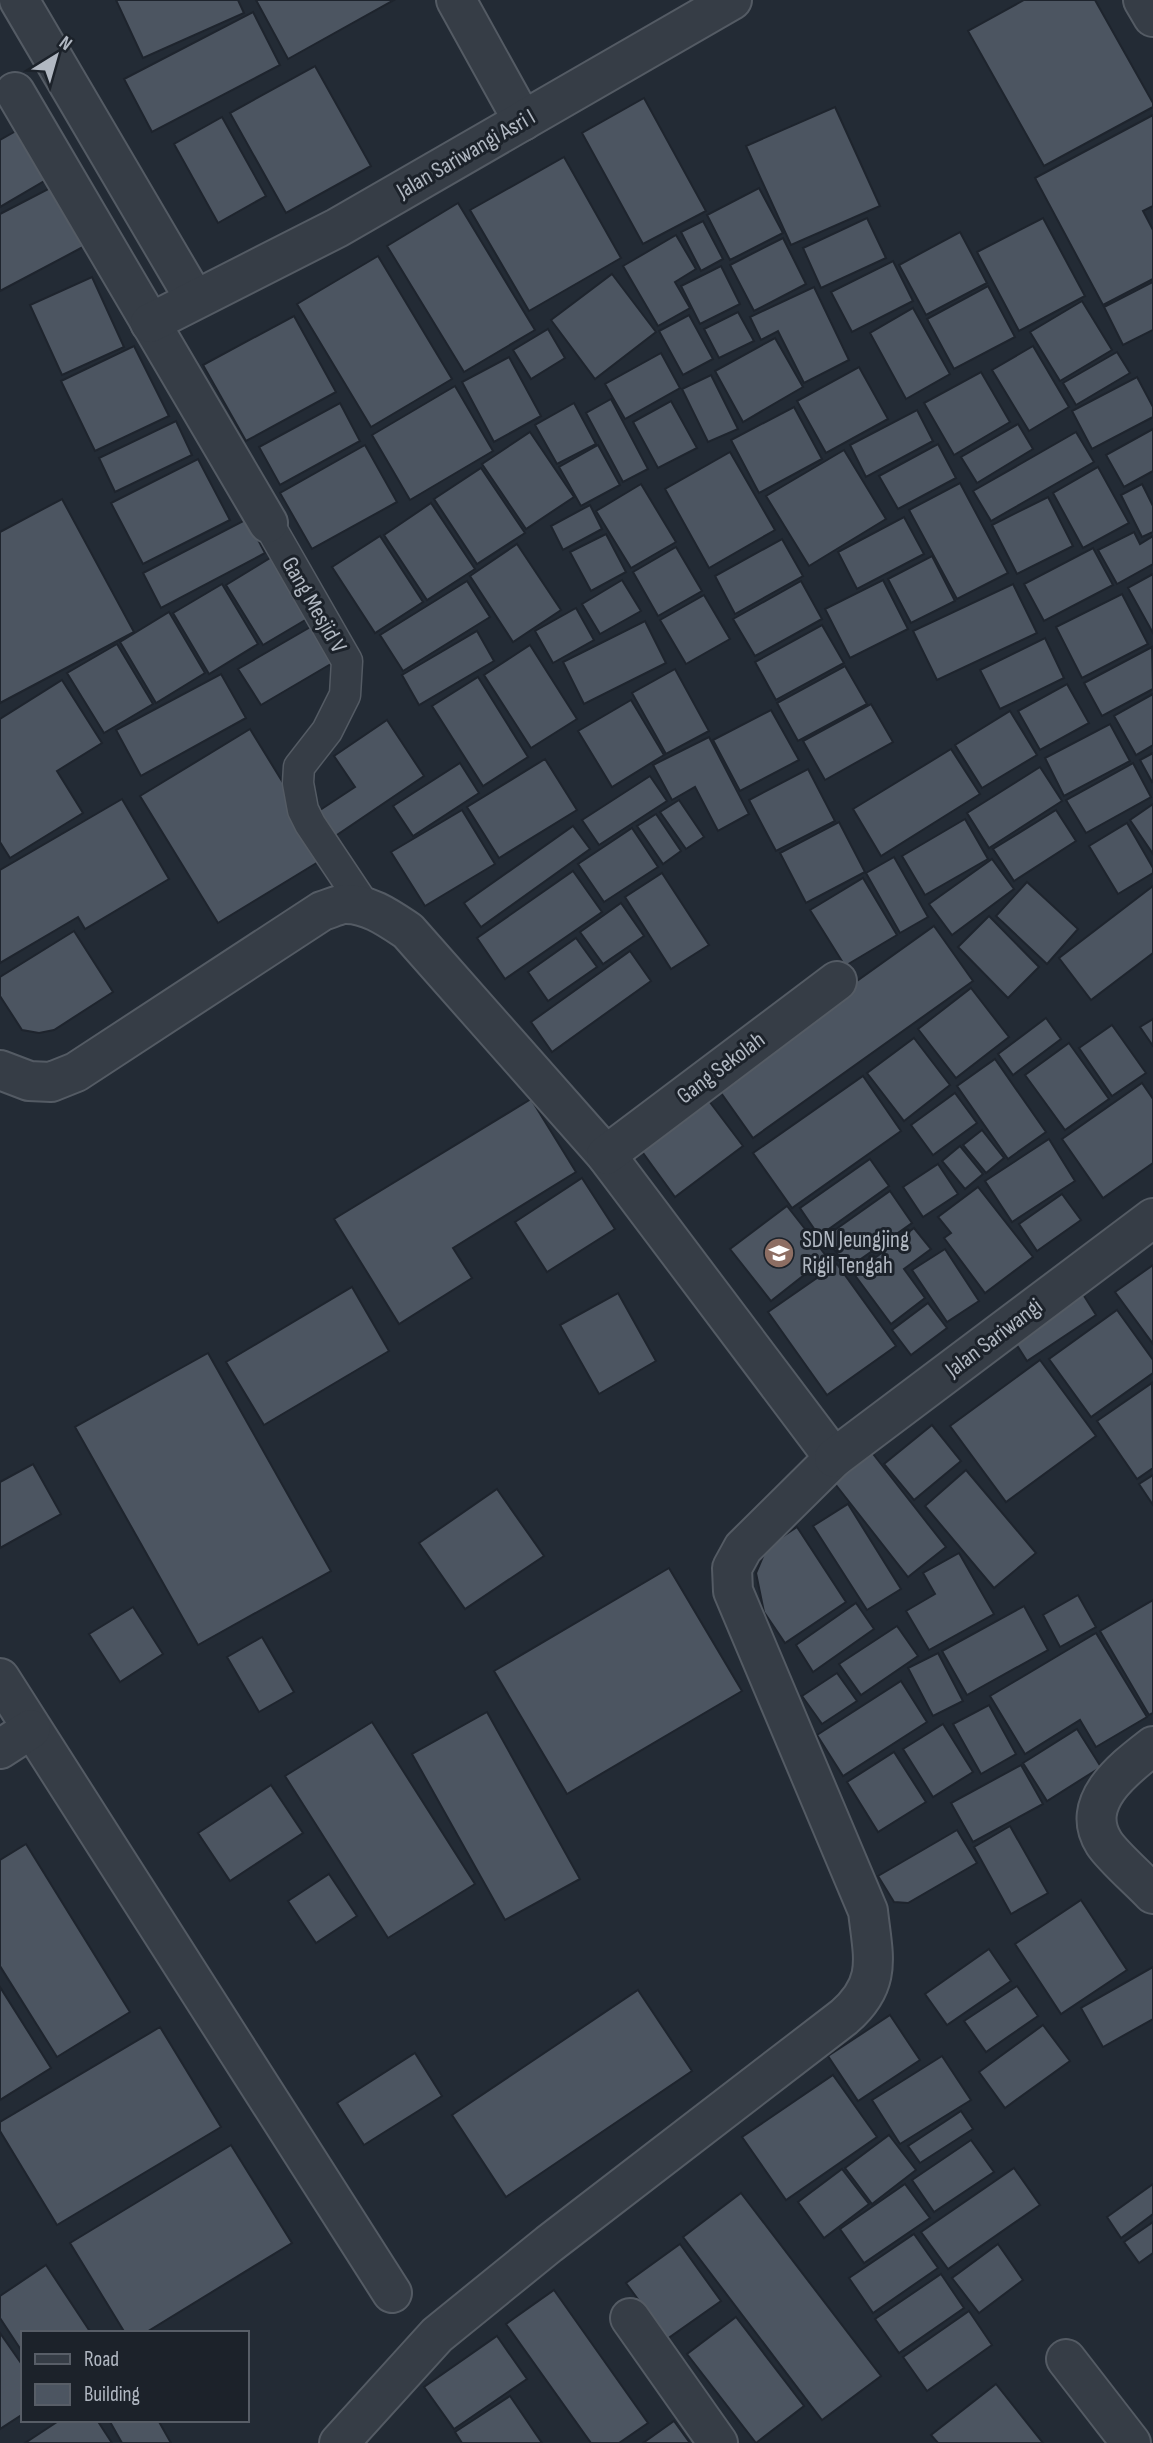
<svg xmlns="http://www.w3.org/2000/svg" width="1153" height="2443" viewBox="0 0 1153 2443" font-family="'Sofia Sans Condensed',sans-serif">
  <rect width="100%" height="100%" fill="#232b35"/>
  <g fill="#4c5561" stroke="#1e242d" stroke-width="2">
    <polygon points="116,0 238,0 244,13 143,58"/>
    <polygon points="256,0 394,0 288,59"/>
    <polygon points="1024,0 1095,0 1153,103 1153,107 1044,166 968,31"/>
    <polygon points="253,12 280,65 152,132 124,79"/>
    <polygon points="315,66 371,166 286,213 230,113"/>
    <polygon points="644,98 706,211 643,244 582,133"/>
    <polygon points="835,107 880,206 791,245 746,146"/>
    <polygon points="1153,115 1153,206 1143,211 1153,230 1153,279 1103,305 1035,178"/>
    <polygon points="222,117 266,196 218,223 174,144"/>
    <polygon points="23,127 51,177 0,207 0,140"/>
    <polygon points="564,157 621,258 529,311 470,210"/>
    <polygon points="52,187 83,247 0,291 0,214"/>
    <polygon points="759,188 783,233 730,260 707,215"/>
    <polygon points="458,203 535,330 464,372 387,246"/>
    <polygon points="867,218 886,258 821,288 803,248"/>
    <polygon points="1043,218 1085,296 1019,331 977,252"/>
    <polygon points="703,221 723,259 701,271 681,232"/>
    <polygon points="960,232 987,283 926,315 899,265"/>
    <polygon points="676,235 696,269 675,282 690,308 658,326 623,266"/>
    <polygon points="783,238 806,284 754,311 730,265"/>
    <polygon points="378,256 452,379 371,427 297,304"/>
    <polygon points="893,261 913,301 852,332 831,292"/>
    <polygon points="721,266 740,304 700,324 681,286"/>
    <polygon points="612,274 656,332 595,379 551,320"/>
    <polygon points="92,277 124,347 62,375 30,305"/>
    <polygon points="1153,282 1153,330 1123,345 1104,307"/>
    <polygon points="988,286 1015,337 954,369 927,319"/>
    <polygon points="814,287 849,360 804,383 778,331 761,340 750,317"/>
    <polygon points="1082,301 1112,350 1060,381 1030,332"/>
    <polygon points="913,308 950,374 906,399 870,333"/>
    <polygon points="738,312 754,341 719,358 704,329"/>
    <polygon points="689,315 713,359 683,375 659,331"/>
    <polygon points="294,316 336,392 246,441 203,365"/>
    <polygon points="548,329 565,358 531,379 513,350"/>
    <polygon points="775,338 803,387 743,422 715,371"/>
    <polygon points="134,346 169,416 95,451 61,381"/>
    <polygon points="1033,346 1069,407 1029,431 992,370"/>
    <polygon points="1117,352 1130,373 1076,405 1063,383"/>
    <polygon points="661,353 680,388 625,419 605,384"/>
    <polygon points="509,357 541,416 494,442 462,382"/>
    <polygon points="859,367 888,419 826,453 797,401"/>
    <polygon points="981,372 1010,422 954,455 924,403"/>
    <polygon points="711,375 738,429 708,442 682,389"/>
    <polygon points="1137,377 1153,407 1153,417 1092,449 1072,411"/>
    <polygon points="455,386 493,451 410,500 372,435"/>
    <polygon points="611,399 648,469 623,482 586,413"/>
    <polygon points="671,401 697,448 658,468 633,422"/>
    <polygon points="340,403 360,441 280,485 259,447"/>
    <polygon points="574,403 596,444 557,464 535,425"/>
    <polygon points="794,407 822,459 759,493 731,440"/>
    <polygon points="917,410 933,441 866,477 850,445"/>
    <polygon points="176,421 192,455 115,492 99,458"/>
    <polygon points="1018,424 1033,449 977,483 961,457"/>
    <polygon points="1153,429 1153,471 1124,487 1106,455"/>
    <polygon points="530,432 574,497 526,529 482,464"/>
    <polygon points="1076,432 1094,462 991,521 973,491"/>
    <polygon points="938,444 956,478 898,509 879,476"/>
    <polygon points="365,445 397,502 312,549 280,493"/>
    <polygon points="598,445 620,485 581,506 559,467"/>
    <polygon points="844,450 886,519 809,566 766,496"/>
    <polygon points="730,452 775,530 709,568 665,489"/>
    <polygon points="198,459 230,520 143,564 111,503"/>
    <polygon points="1098,467 1129,523 1083,548 1053,493"/>
    <polygon points="481,468 525,533 477,564 434,499"/>
    <polygon points="960,483 1008,573 957,599 909,510"/>
    <polygon points="641,484 676,542 631,568 596,511"/>
    <polygon points="1142,484 1153,506 1153,532 1142,537 1121,495"/>
    <polygon points="1048,497 1073,546 1017,574 992,525"/>
    <polygon points="62,499 134,632 0,703 0,532"/>
    <polygon points="431,503 475,569 427,600 384,535"/>
    <polygon points="590,505 602,529 563,550 551,526"/>
    <polygon points="904,517 924,554 857,589 838,552"/>
    <polygon points="247,519 265,553 161,608 143,573"/>
    <polygon points="1134,532 1140,544 1153,536 1153,564 1117,584 1098,550"/>
    <polygon points="606,534 626,572 591,591 570,552"/>
    <polygon points="380,536 423,602 375,633 332,567"/>
    <polygon points="782,539 803,576 735,614 715,576"/>
    <polygon points="517,544 561,610 513,642 470,576"/>
    <polygon points="676,547 702,591 658,616 633,572"/>
    <polygon points="1093,548 1113,585 1044,621 1024,584"/>
    <polygon points="275,555 312,616 263,645 226,585"/>
    <polygon points="932,556 955,601 911,623 888,579"/>
    <polygon points="1153,574 1153,633 1128,588"/>
    <polygon points="622,580 641,611 600,634 582,604"/>
    <polygon points="883,580 908,629 850,658 825,609"/>
    <polygon points="467,581 490,617 403,671 380,635"/>
    <polygon points="801,581 822,619 755,656 733,619"/>
    <polygon points="222,584 258,644 209,674 173,613"/>
    <polygon points="1013,584 1037,633 937,680 913,631"/>
    <polygon points="1122,594 1148,644 1082,678 1056,627"/>
    <polygon points="704,595 730,639 686,664 660,620"/>
    <polygon points="576,608 594,640 553,663 535,631"/>
    <polygon points="169,612 205,673 156,703 120,642"/>
    <polygon points="645,621 666,663 584,704 563,662"/>
    <polygon points="319,622 341,658 261,705 238,669"/>
    <polygon points="822,625 844,663 776,700 755,662"/>
    <polygon points="477,631 494,661 419,705 402,675"/>
    <polygon points="1045,638 1064,678 1000,709 980,670"/>
    <polygon points="117,644 153,704 104,733 67,673"/>
    <polygon points="530,645 577,719 531,748 484,675"/>
    <polygon points="1152,647 1153,689 1102,716 1084,683"/>
    <polygon points="845,666 867,704 798,741 777,703"/>
    <polygon points="675,669 709,731 666,754 632,693"/>
    <polygon points="221,674 246,718 141,776 116,730"/>
    <polygon points="478,677 528,757 483,786 432,706"/>
    <polygon points="62,680 102,743 57,771 83,813 10,858 0,842 0,719"/>
    <polygon points="1067,684 1089,723 1040,750 1018,711"/>
    <polygon points="1153,694 1153,745 1136,755 1114,716"/>
    <polygon points="631,700 664,755 612,787 578,731"/>
    <polygon points="871,704 893,742 825,780 803,741"/>
    <polygon points="771,710 799,760 740,791 713,740"/>
    <polygon points="1010,711 1037,755 982,788 955,745"/>
    <polygon points="387,720 424,776 325,843 308,818 355,787 334,756"/>
    <polygon points="1110,724 1130,761 1064,796 1045,758"/>
    <polygon points="250,729 328,856 218,923 140,796"/>
    <polygon points="709,737 749,814 718,831 695,787 672,800 653,765"/>
    <polygon points="951,749 980,794 881,856 853,809"/>
    <polygon points="1153,753 1153,781 1152,782 1140,760"/>
    <polygon points="545,759 577,810 499,858 467,807"/>
    <polygon points="460,763 479,793 413,836 393,806"/>
    <polygon points="1133,763 1151,797 1086,833 1066,800"/>
    <polygon points="1040,767 1062,801 989,848 967,813"/>
    <polygon points="808,769 835,821 776,851 749,800"/>
    <polygon points="650,776 667,801 599,845 582,820"/>
    <polygon points="122,799 169,879 85,929 78,917 0,963 0,870"/>
    <polygon points="679,800 704,837 686,849 660,812"/>
    <polygon points="1153,804 1153,854 1130,820"/>
    <polygon points="462,810 495,864 425,906 391,852"/>
    <polygon points="1056,810 1076,841 1014,881 993,849"/>
    <polygon points="656,814 681,851 663,864 637,826"/>
    <polygon points="965,819 988,859 925,895 902,856"/>
    <polygon points="839,822 865,872 806,903 780,853"/>
    <polygon points="1127,823 1153,868 1153,873 1118,894 1089,846"/>
    <polygon points="573,826 590,849 481,927 464,903"/>
    <polygon points="632,828 658,867 604,902 578,864"/>
    <polygon points="894,857 928,917 900,933 866,873"/>
    <polygon points="992,859 1014,889 952,935 929,904"/>
    <polygon points="573,871 602,912 505,979 477,938"/>
    <polygon points="662,873 709,945 671,969 625,897"/>
    <polygon points="863,878 897,935 845,966 810,910"/>
    <polygon points="1027,882 1078,929 1047,964 996,916"/>
    <polygon points="1153,886 1153,953 1091,1000 1059,958"/>
    <polygon points="621,903 644,936 603,964 580,932"/>
    <polygon points="989,916 1039,967 1008,998 958,947"/>
    <polygon points="934,926 973,981 753,1138 714,1083"/>
    <polygon points="74,931 113,992 54,1030 39,1033 22,1030 0,996 0,977"/>
    <polygon points="576,938 597,967 548,1001 528,972"/>
    <polygon points="630,951 651,981 552,1052 531,1022"/>
    <polygon points="971,988 1009,1037 956,1078 918,1029"/>
    <polygon points="1046,1018 1061,1039 1013,1075 998,1054"/>
    <polygon points="1153,1019 1153,1046 1140,1027"/>
    <polygon points="1112,1025 1146,1073 1112,1096 1079,1048"/>
    <polygon points="914,1038 950,1085 904,1121 867,1073"/>
    <polygon points="1069,1043 1109,1099 1065,1130 1025,1075"/>
    <polygon points="995,1059 1046,1132 1008,1159 957,1086"/>
    <polygon points="863,1076 901,1131 792,1208 753,1153"/>
    <polygon points="1142,1083 1153,1099 1153,1163 1103,1198 1062,1139"/>
    <polygon points="955,1093 977,1123 933,1155 911,1125"/>
    <polygon points="706,1097 743,1146 675,1197 638,1146"/>
    <polygon points="531,1099 576,1172 453,1248 472,1278 399,1324 334,1219"/>
    <polygon points="982,1130 1004,1158 986,1173 963,1145"/>
    <polygon points="1049,1139 1075,1181 1012,1222 985,1181"/>
    <polygon points="960,1146 983,1174 965,1189 942,1161"/>
    <polygon points="870,1159 889,1186 819,1236 800,1208"/>
    <polygon points="938,1164 958,1194 923,1217 903,1187"/>
    <polygon points="582,1178 615,1229 547,1272 515,1222"/>
    <polygon points="978,1187 1033,1257 985,1293 944,1238 951,1233 938,1217"/>
    <polygon points="890,1191 912,1223 848,1268 825,1237"/>
    <polygon points="1062,1194 1081,1220 1037,1251 1019,1224"/>
    <polygon points="787,1206 827,1257 771,1301 730,1249"/>
    <polygon points="914,1228 931,1249 904,1269 925,1298 891,1324 854,1274"/>
    <polygon points="945,1249 979,1301 947,1322 912,1270"/>
    <polygon points="837,1264 896,1346 827,1395 768,1312"/>
    <polygon points="1153,1265 1153,1344 1115,1292"/>
    <polygon points="352,1287 389,1351 264,1425 226,1362"/>
    <polygon points="1081,1291 1096,1315 1027,1361 1011,1336"/>
    <polygon points="618,1293 656,1361 599,1394 560,1325"/>
    <polygon points="928,1303 947,1328 911,1355 892,1330"/>
    <polygon points="1117,1310 1153,1360 1153,1373 1091,1417 1049,1359"/>
    <polygon points="208,1353 331,1571 198,1645 75,1427"/>
    <polygon points="1040,1360 1096,1436 1006,1502 950,1426"/>
    <polygon points="1152,1383 1153,1468 1137,1479 1097,1421"/>
    <polygon points="932,1425 961,1461 914,1500 884,1464"/>
    <polygon points="870,1450 946,1547 908,1577 832,1480"/>
    <polygon points="33,1464 61,1514 0,1548 0,1482"/>
    <polygon points="966,1470 1036,1553 994,1588 925,1506"/>
    <polygon points="1153,1475 1153,1505 1139,1484"/>
    <polygon points="497,1489 544,1556 465,1609 419,1543"/>
    <polygon points="848,1504 901,1589 867,1610 813,1526"/>
    <polygon points="797,1527 846,1602 785,1643 764,1612 756,1573 767,1547"/>
    <polygon points="959,1553 994,1614 929,1650 906,1611 935,1594 923,1573"/>
    <polygon points="669,1568 742,1691 567,1794 494,1671"/>
    <polygon points="1078,1595 1096,1627 1060,1647 1043,1615"/>
    <polygon points="1153,1600 1153,1713 1149,1715 1100,1631"/>
    <polygon points="856,1603 874,1629 813,1672 796,1645"/>
    <polygon points="1024,1606 1048,1650 967,1695 942,1651"/>
    <polygon points="133,1607 163,1654 120,1682 89,1634"/>
    <polygon points="897,1626 918,1656 861,1695 839,1664"/>
    <polygon points="1096,1633 1147,1717 1096,1747 1080,1720 1025,1754 990,1696"/>
    <polygon points="262,1637 294,1692 259,1712 227,1657"/>
    <polygon points="938,1653 963,1701 933,1716 908,1668"/>
    <polygon points="837,1673 857,1701 822,1724 802,1696"/>
    <polygon points="901,1681 927,1722 843,1776 817,1735"/>
    <polygon points="989,1705 1016,1754 981,1774 953,1724"/>
    <polygon points="487,1712 580,1879 505,1920 412,1754"/>
    <polygon points="372,1722 475,1884 388,1938 285,1776"/>
    <polygon points="943,1724 973,1772 933,1797 903,1749"/>
    <polygon points="1077,1729 1101,1767 1047,1801 1023,1763"/>
    <polygon points="894,1752 926,1802 878,1832 847,1782"/>
    <polygon points="1021,1765 1043,1804 973,1842 951,1803"/>
    <polygon points="271,1785 303,1833 230,1881 198,1833"/>
    <polygon points="1010,1826 1048,1893 1011,1914 974,1847"/>
    <polygon points="957,1830 977,1863 908,1903 894,1902 878,1876"/>
    <polygon points="26,1844 130,2012 57,2057 0,1966 0,1860"/>
    <polygon points="329,1874 357,1916 316,1943 288,1901"/>
    <polygon points="1081,1900 1127,1970 1061,2014 1015,1944"/>
    <polygon points="989,1949 1011,1981 947,2025 925,1994"/>
    <polygon points="1153,1967 1153,2019 1103,2047 1081,2008"/>
    <polygon points="1017,1986 1038,2016 986,2052 964,2021"/>
    <polygon points="0,1987 51,2068 0,2100"/>
    <polygon points="638,1990 692,2071 506,2197 452,2115"/>
    <polygon points="890,2015 920,2060 858,2101 828,2056"/>
    <polygon points="1043,2025 1070,2061 1005,2108 979,2072"/>
    <polygon points="160,2027 221,2127 57,2225 0,2131 0,2122"/>
    <polygon points="415,2053 442,2096 364,2145 337,2103"/>
    <polygon points="942,2056 971,2100 900,2144 872,2100"/>
    <polygon points="833,2075 877,2137 786,2200 742,2137"/>
    <polygon points="961,2111 973,2129 920,2163 908,2146"/>
    <polygon points="889,2135 916,2170 872,2204 845,2168"/>
    <polygon points="971,2140 994,2172 934,2212 912,2180"/>
    <polygon points="231,2145 292,2243 145,2333 125,2333 70,2243"/>
    <polygon points="1014,2168 1040,2205 948,2269 921,2232"/>
    <polygon points="842,2169 869,2204 824,2238 798,2202"/>
    <polygon points="905,2184 930,2218 864,2263 840,2229"/>
    <polygon points="1153,2184 1153,2214 1121,2238 1107,2217"/>
    <polygon points="741,2193 881,2376 822,2420 683,2237"/>
    <polygon points="1153,2222 1153,2253 1139,2263 1124,2242"/>
    <polygon points="914,2234 938,2268 873,2313 849,2278"/>
    <polygon points="680,2244 721,2301 667,2339 626,2283"/>
    <polygon points="998,2244 1023,2280 979,2313 952,2278"/>
    <polygon points="46,2265 91,2333 23,2333 23,2353 0,2318 0,2296"/>
    <polygon points="941,2274 964,2308 899,2353 875,2319"/>
    <polygon points="554,2290 648,2423 619,2443 591,2443 506,2324"/>
    <polygon points="969,2311 992,2345 927,2391 903,2357"/>
    <polygon points="736,2317 804,2406 756,2443 687,2354"/>
    <polygon points="0,2333 23,2366 23,2414 0,2429"/>
    <polygon points="497,2336 527,2379 454,2429 424,2387"/>
    <polygon points="996,2384 1043,2443 938,2443 931,2435"/>
    <polygon points="510,2396 542,2443 462,2443 455,2432"/>
    <polygon points="60,2420 97,2420 112,2443 25,2443"/>
    <polygon points="109,2420 158,2420 171,2443 122,2443"/>
    <polygon points="674,2421 690,2443 643,2443"/>
  </g>
  <g fill="none" stroke-linecap="round" stroke-linejoin="round">
    <g stroke="#545b64" stroke-width="33">
      <polyline id="service" points="268,523 347,661 345,695 327,731 299,767 298,783 303,810 310,824 366,908"/>
    </g>
    <g stroke="#545b64" stroke-width="42">
      <g id="minor">
        <polyline points="19,0 194,298"/>
        <polyline points="456,0 523,121"/>
        <polyline points="1143,0 1153,17"/>
        <polyline points="15,92 268,523"/>
        <polyline points="150,323 337,228 732,0"/>
        <path d="M0,1070l29,11 22,1 25,-10 246,-161c7,-2 15,-6 22,-7 24,-1 46,15 64,27l198,224 228,303 -91,90 -11,20 1,23 135,320c5,46 15,72 -24,106l-295,227 -112,91 -98,108"/>
        <polyline points="606,1155 837,981"/>
        <polyline points="0,1678 392,2293"/>
        <path d="M1153,1746c-27,21 -75,56 -49,97 9,14 36,37 49,51"/>
        <polyline points="0,1749 31,1729"/>
        <polyline points="630,2318 718,2443"/>
        <polyline points="1066,2359 1131,2443"/>
      </g>
    </g>
    <g stroke="#545b64" stroke-width="42">
      <polyline id="tertiary" points="834,1458 1153,1218"/>
    </g>
    <use href="#service" stroke="#363d46" stroke-width="30"/>
    <use href="#minor" stroke="#363d46" stroke-width="38"/>
    <use href="#tertiary" stroke="#363d46" stroke-width="38"/>
  </g>
  <defs>
    <g id="school-disc" transform="scale(1.575)"><circle r="9.5" fill="#8d6e63" stroke="#1c222a"/><path d="M0-5L7-2L0 1L-7-2ZM-4 1L0 2.5L4 1V4Q0 6-4 4Z" fill="#fff"/></g>
  </defs>
  <g fill-rule="evenodd">
    <use href="#school-disc" x="779" y="1253"/>
  </g>
  <g text-anchor="middle" dominant-baseline="central" stroke-width="6" stroke-linejoin="round" paint-order="stroke">
    <g font-size="23" fill="#b1b8c2" stroke="#1c222a">
      <text transform="translate(466 154) rotate(-30)">Jalan Sariwangi Asri I</text>
      <text transform="translate(314 605) rotate(60)">Gang Mesjid V</text>
      <text transform="translate(721 1068) rotate(-37)">Gang Sekolah</text>
      <text transform="translate(994 1338) rotate(-37)">Jalan Sariwangi</text>
    </g>
    <g font-size="23" fill="#b1b8c2" stroke="#1c222a" text-anchor="start">
      <text x="802" y="1240">SDN Jeungjing<tspan x="802" dy="26">Rigil Tengah</tspan></text>
    </g>
  </g>
  <rect x="21" y="2331" width="228" height="91" fill="#1c222a" stroke="#585e67" stroke-width="2"/>
  <rect x="35" y="2354" width="35" height="10" fill="#363d46" stroke="#585e67" stroke-width="2"/>
  <text x="84" y="2366" font-size="21" fill="#b1b8c2">Road</text>
  <rect x="35" y="2384" width="35" height="21" fill="#4c5561" stroke="#585e67" stroke-width="2"/>
  <text x="84" y="2401" font-size="21" fill="#b1b8c2">Building</text>
  <g transform="translate(56 56) rotate(37)" stroke="#1c222a" stroke-width="5" paint-order="stroke">
  <path d="M0-5L12 26L0 18L-12 26Z" fill="#b1b8c2"/>
  <text y="-10" font-size="19" font-weight="bold" text-anchor="middle" fill="#b1b8c2">N</text>
  </g>
</svg>
